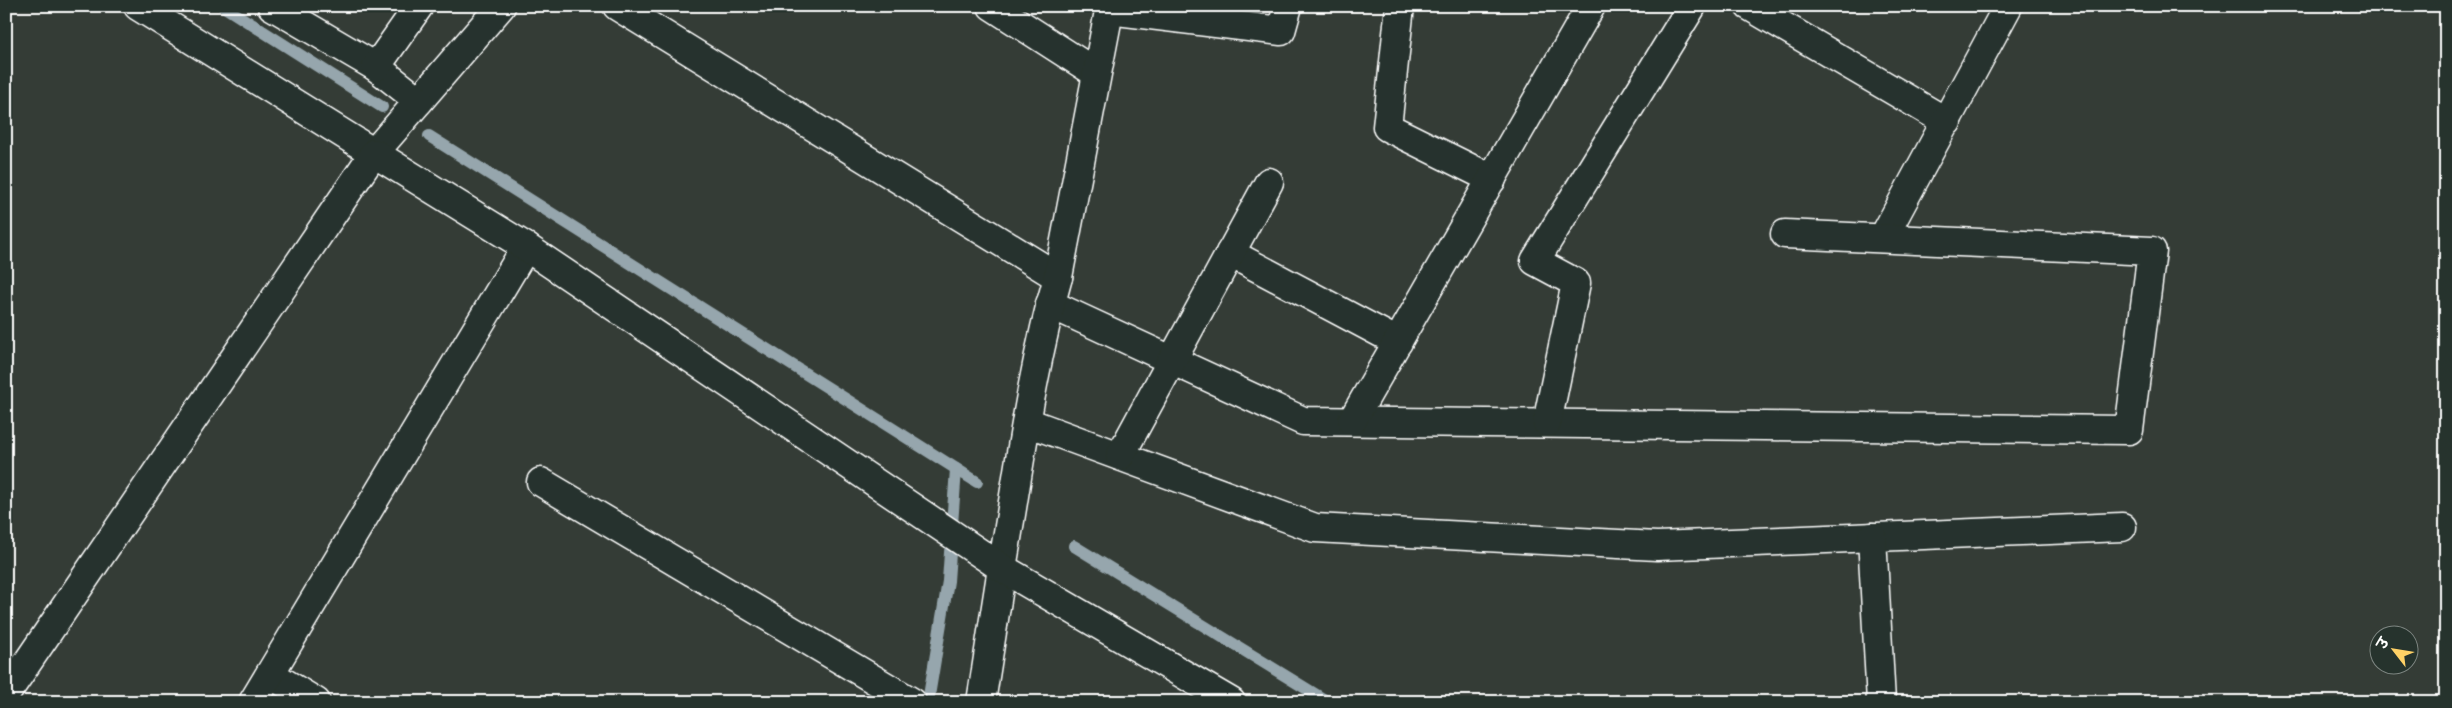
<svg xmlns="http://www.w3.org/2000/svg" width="2452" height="708" viewBox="0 0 2452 708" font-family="Sriracha,'Playpen Sans Deva',sans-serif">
  <rect width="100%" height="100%" fill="#343c36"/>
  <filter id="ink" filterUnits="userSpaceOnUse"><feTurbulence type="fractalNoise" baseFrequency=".02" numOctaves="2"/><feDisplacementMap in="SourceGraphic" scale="10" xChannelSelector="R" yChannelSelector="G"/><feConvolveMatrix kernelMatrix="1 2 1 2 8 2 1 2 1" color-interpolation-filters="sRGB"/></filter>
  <g filter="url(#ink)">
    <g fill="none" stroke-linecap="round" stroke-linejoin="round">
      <g stroke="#96a6ad" stroke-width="12">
        <polyline points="223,6 382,107"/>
        <polyline points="429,136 977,482"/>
        <polyline points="1074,546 1328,702"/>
        <polyline points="928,702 948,581 956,469"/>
      </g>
      <g stroke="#fff" stroke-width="31">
        <g id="street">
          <polyline points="138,6 374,153 501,6"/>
          <polyline points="272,6 376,67 419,101"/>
          <polyline points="617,6 1058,277"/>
          <polyline points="992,6 1096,73"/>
          <polyline points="1400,6 1387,127 1492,179"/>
          <polyline points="1749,6 1947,122"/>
          <polyline points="1109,10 1281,31 1288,6"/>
          <polyline points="376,67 419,6"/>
          <polyline points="1883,238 2008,6"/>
          <polyline points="1230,253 1398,342"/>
          <polyline points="1050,304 1303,421 2129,430 2152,251 1785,234"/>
          <polyline points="1352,421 1591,6"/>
          <polyline points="1027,422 1315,528 1657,546 2122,527"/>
          <polyline points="1547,423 1576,283 1535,261 1692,6"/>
          <polyline points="1120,456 1269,182"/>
          <polyline points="541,482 912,702"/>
          <polyline points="1872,537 1881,702"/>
          <polyline points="270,674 316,702"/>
          <polyline points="253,702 526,247"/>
          <polyline points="981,702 1002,568"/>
        </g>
      </g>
      <g stroke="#fff" stroke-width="31">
        <g id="secondary">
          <path d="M1002,568c17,-97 29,-196 56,-291l52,-271"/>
          <polyline points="6,694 374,153 526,247 1002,568 1231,702"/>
        </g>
      </g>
      <use href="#street" stroke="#26332d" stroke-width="28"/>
      <use href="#secondary" stroke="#26332d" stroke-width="28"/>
    </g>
  </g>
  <rect width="2452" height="708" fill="none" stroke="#26332d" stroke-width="25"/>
  <rect x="12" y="12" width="2427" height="683" fill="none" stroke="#fff" stroke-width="2" filter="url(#ink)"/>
  <g transform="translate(2394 650) rotate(301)"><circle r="24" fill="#26332d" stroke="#7d8581"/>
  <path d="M0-4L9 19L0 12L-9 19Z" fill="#ffd166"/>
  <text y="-8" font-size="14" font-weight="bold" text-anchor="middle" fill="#ffffff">उ</text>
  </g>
</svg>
